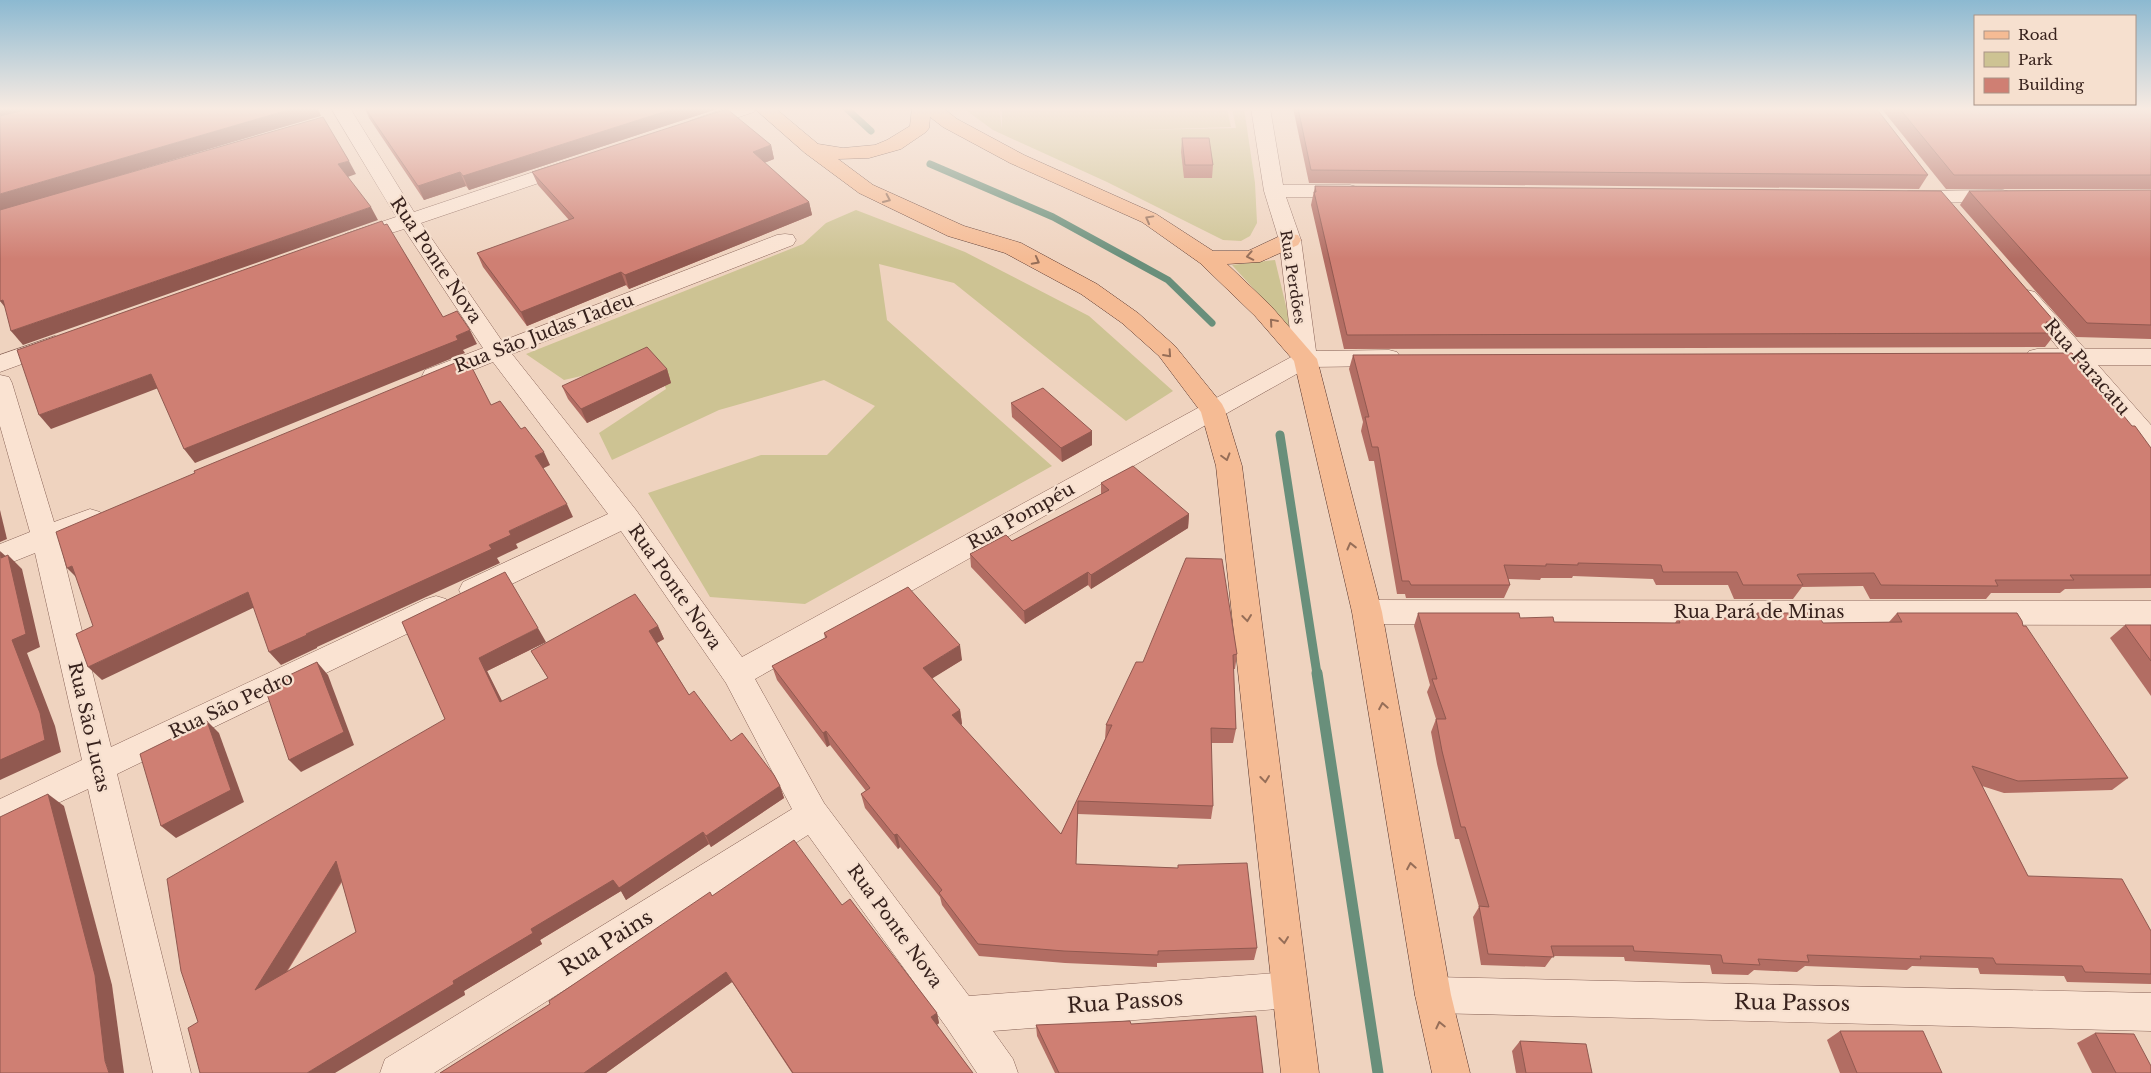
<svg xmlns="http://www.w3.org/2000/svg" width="2151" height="1073" viewBox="0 0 2151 1073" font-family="'Libre Baskerville',serif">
  <rect width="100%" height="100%" fill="#efd3bf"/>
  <g fill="#cdc393">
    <polygon points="963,108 999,108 1002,129 1002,108 1227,108 1231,127 1138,130 1236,128 1232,108 1244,108 1255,183 1257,223 1250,236 1241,241 1223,240 1107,182 993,130"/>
    <polygon points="856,210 965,252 1089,316 1173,391 1126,421 954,283 879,264 887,320 1052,466 805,604 710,597 648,493 761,455 827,455 875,406 824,380 719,410 612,460 599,433 666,389 655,359 564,380 526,354 803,244 826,223"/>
    <polygon points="1275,260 1292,331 1232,265"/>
  </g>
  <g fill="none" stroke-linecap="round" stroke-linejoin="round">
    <g stroke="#698f7b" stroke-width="7">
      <polyline points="846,108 871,131"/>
      <polyline points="930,164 1053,217 1168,280 1212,323"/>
    </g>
    <polyline stroke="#698f7b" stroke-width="9" points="1280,435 1317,674"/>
    <polyline stroke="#698f7b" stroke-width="11" points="1317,673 1378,1073"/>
    <g stroke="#886357" stroke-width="1">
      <g id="minor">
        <polygon points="331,108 350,108 414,212 563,162 570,160 577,162 580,166 577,170 421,223 502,341 777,235 785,234 793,235 796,240 793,245 512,354 636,510 742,657 1293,356 1279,240 1264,191 1251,108 1270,108 1283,185 1350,185 1357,187 1360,191 1357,195 1350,197 1286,197 1301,240 1316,351 1389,350 1397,352 1401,358 1397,364 1389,366 1309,367 755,679 824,803 969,996 1290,972 1303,977 1308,990 1303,1003 1290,1008 993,1031 1013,1059 1018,1073 977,1073 947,1028 808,835 434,1073 380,1073 385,1059 792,809 726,683 621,531 483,598 473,601 463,598 459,590 463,582 608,514 493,362 443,382 434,384 425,382 422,376 425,370 483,348 404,229 353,245 345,244 342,239 345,234 396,217"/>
        <polygon points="727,108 756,108 754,112 697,131 690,129 687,125 690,121"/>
        <polygon points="2003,190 2010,192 2013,196 2010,200 2003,202 1908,203 1901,201 1898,197 1901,193 1908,191"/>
        <polygon points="2027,290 2035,292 2085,349 2151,349 2151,365 2098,365 2151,425 2151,451 2142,448 2072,365 2037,365 2029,363 2025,357 2029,351 2037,349 2059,349 2016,297 2019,292"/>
        <polygon points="55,336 63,339 67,344 63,349 0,372 0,355"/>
        <polygon points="0,375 9,377 12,383 54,522 90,509 100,512 104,519 100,526 60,543 111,747 426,599 436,596 446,599 450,607 446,615 117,774 191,1073 153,1073 88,789 0,830 0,799 82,760 35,553 0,567 0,544 30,532 0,426"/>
        <polygon points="1367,600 2151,601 2151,625 1367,624 1357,620 1352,612 1357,604"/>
        <polygon points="1433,977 2151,993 2151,1031 1433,1013 1420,1008 1415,995 1420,982"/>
      </g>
    </g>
    <g stroke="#56332b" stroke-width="1">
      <polygon id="major" points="754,108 775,108 818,144 843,148 875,145 887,140 910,126 912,108 943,108 957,119 1024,155 1156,214 1213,251 1248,251 1282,235 1290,234 1298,235 1301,240 1298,245 1260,262 1227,264 1271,306 1317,359 1382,612 1451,995 1470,1073 1432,1073 1415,995 1352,612 1294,361 1255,316 1200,263 1142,222 1010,163 943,127 930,117 929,128 926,132 901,149 869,158 838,159 873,185 964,226 1021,243 1097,284 1138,313 1175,346 1222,404 1225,410 1242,466 1319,1073 1281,1073 1216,466 1201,412 1159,356 1122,323 1081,294 1005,253 948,236 859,193 805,153"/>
    </g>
    <use href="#minor" fill="#fae3d2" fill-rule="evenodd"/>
    <use href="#major" fill="#f5bb94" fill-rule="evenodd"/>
  </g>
  <g fill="#b26d63" fill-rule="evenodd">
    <polygon points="365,108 720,108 469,190 466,186 424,200 369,118"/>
    <polygon points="1293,108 1876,108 1928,175 1919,189 1309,183"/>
    <polygon points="1881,108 2151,108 2151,189 1946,189"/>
    <polygon points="1182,138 1213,165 1212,178 1184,178 1181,152"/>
    <polygon points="771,145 774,159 764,163 809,202 812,215 629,289 626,285 527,326 483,267 477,253 569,220 538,185 532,172"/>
    <polygon points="1315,186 2055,322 2051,327 2056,333 2045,347 1344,349 1311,205"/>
    <polygon points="2151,190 2151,339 2076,337 1960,205 1969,191"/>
    <polygon points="1353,355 2132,426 2151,448 2151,588 2065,589 2060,593 1991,593 1986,599 1870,599 1863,586 1802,587 1793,599 1734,599 1728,585 1656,585 1653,579 1573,576 1572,578 1541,578 1540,580 1508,579 1510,585 1504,598 1406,598 1405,594 1397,594 1374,461 1369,461 1361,431 1363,422 1349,369"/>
    <polygon points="667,369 671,383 587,423 568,399 562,386"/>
    <polygon points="1011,403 1092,431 1092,445 1062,462 1012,417"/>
    <polygon points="1101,483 1189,514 1188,528 1091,589 1088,585 1025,624 971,567 970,554 1012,541 1101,494"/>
    <polygon points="1418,613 1520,618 1554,622 1675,623 1678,618 1753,618 1757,613 1823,623 1889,622 1897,613 2023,626 2128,778 2112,790 2004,793 1982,786 2028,876 2151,931 2151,984 2067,982 2064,976 1980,974 1978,968 1912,966 1907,970 1805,966 1797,972 1754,970 1748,975 1712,974 1710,965 1625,961 1624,957 1553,956 1545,967 1481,965 1473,917 1479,907 1459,839 1455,839 1437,764 1431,732 1436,719 1427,692 1430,685 1414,626"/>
    <path d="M402,622l144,20 -59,29 15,30 46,-23 -17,-27 127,-25 6,13 -7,4 32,52 42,46 49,45 4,12 -73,49 -2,-3 -83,56 -5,-9 -81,49 2,4 -78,47 1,4 -267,27 247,-303zM342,882l14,50 -69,40z"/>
    <polygon points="2125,625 2151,625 2151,696 2110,638"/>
    <polygon points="824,633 962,660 932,678 960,710 962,724 961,725 1061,834 1105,739 1106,725 1143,662 1237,654 1235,669 1233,669 1236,729 1233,743 1211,743 1213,806 1211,819 1078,814 1076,864 1178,868 1178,865 1257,948 1254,960 1157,963 1157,967 1065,963 979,956 942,905 940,897 900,847 898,849 865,808 861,794 866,791 830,745 827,747 777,680 772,666 825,638"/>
    <polygon points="712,896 842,905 937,1013 939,1023 937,1025 973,1073 792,1073 732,982 606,1073 440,1073 550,1004"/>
    <polygon points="1131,1024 1263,1073 1055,1073 1037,1036 1036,1025"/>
    <polygon points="1840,1031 1942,1073 1840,1073 1827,1040"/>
    <polygon points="2095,1033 2151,1073 2092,1073 2077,1043"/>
    <polygon points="1520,1041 1592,1073 1516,1073 1512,1051"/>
  </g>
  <g fill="#915950">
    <polygon points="0,108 33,108 0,117"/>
    <polygon points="295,108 318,108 321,116 0,211 0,194"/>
    <polygon points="676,108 720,108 469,190 463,176"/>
    <polygon points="771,145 774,159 756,166 753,152"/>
    <polygon points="349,161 356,174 345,178 338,164"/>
    <polygon points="460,172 466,186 424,200 418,186"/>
    <polygon points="809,202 812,215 629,289 625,275"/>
    <polygon points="371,207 378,220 23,345 11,331"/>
    <polygon points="621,272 626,285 527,326 521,312"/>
    <polygon points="3,300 11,315 0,301"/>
    <polygon points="470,330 477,344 463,350 465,353 195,463 184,449"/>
    <polygon points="667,369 671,383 587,423 581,409"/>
    <polygon points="151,374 161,387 51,429 39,415"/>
    <polygon points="1092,431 1092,445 1062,462 1061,448"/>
    <polygon points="544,452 550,465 542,469 535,456"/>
    <polygon points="567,504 573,517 516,544 518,548 497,558 500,563 317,647 317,648 281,665 269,652 306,634 489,545 509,531"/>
    <polygon points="0,510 7,539 0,542"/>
    <polygon points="1189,514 1188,528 1091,589 1091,575"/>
    <polygon points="0,551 9,559 8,555 22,569 40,647 27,653 55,726 61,752 0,780 0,760 12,640"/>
    <polygon points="72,566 80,581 67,568"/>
    <polygon points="1088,572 1088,585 1025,624 1024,611"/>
    <polygon points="248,592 259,605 102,680 88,667"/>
    <polygon points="658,626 664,639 655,644 649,631"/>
    <polygon points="538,628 546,642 487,671 509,715 500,702 479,658"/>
    <polygon points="960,645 962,660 925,683 923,668"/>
    <polygon points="317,662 328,675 354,745 301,772 289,760"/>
    <polygon points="960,710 962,724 954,730 952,715"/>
    <polygon points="207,721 219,733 244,802 176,838 161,826"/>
    <polygon points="826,731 830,745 827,747 823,733"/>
    <polygon points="780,786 784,798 711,847 706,836"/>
    <polygon points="48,794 64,806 112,985 124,1073 109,1073 105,1061"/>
    <polygon points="703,832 709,844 626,900 621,891 540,940 542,944 464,991 465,995 335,1073 307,1073 453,981 531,929 613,880"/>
    <polygon points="897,834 900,847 898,849 894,835"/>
    <polygon points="336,861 347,872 269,1000 255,990"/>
    <polygon points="726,972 732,982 606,1073 584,1073"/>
    <polygon points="937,1013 939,1023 934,1027 931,1017"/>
  </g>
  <g fill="#cf7f73" stroke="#915950" fill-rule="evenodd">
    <polygon points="32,108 295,108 0,194 0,116"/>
    <polygon points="365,108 676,108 463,176 460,172 418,186"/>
    <polygon points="1298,108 1876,108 1928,175 1311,170"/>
    <polygon points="1899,108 2151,108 2151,175 1954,175"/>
    <polygon points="727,109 771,145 753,152 809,202 625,275 621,272 521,312 477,253 574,218 532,172"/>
    <polygon points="323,117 349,161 338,164 371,207 11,331 3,300 0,301 0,210"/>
    <polygon points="1182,138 1209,138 1213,165 1185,165"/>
    <polygon points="1315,186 1941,191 2055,322 2046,322 2056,333 1347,335 1314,192 1316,192"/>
    <polygon points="2151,190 2151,325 2087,323 1969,191"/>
    <polygon points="382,221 384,225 387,224 443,317 457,311 470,330 456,336 458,340 184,449 151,374 39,415 17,350"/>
    <polygon points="647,347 667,369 581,409 562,386"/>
    <polygon points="2072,353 2132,426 2135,426 2151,448 2151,575 2070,575 2074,580 1995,580 1998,586 1881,585 1874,573 1799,574 1797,575 1803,585 1743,585 1737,572 1663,572 1661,565 1578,563 1578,565 1546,564 1546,566 1504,565 1510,585 1411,585 1409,581 1402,581 1378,447 1372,447 1365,417 1369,417 1353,355"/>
    <polygon points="467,358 491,405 500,401 521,429 525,427 544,452 535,456 567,504 509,531 511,535 489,545 492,549 306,634 307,635 269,652 248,592 88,667 76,634 93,626 72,566 67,568 56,532 195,473 194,471"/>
    <polygon points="1043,388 1092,431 1061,448 1011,403"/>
    <polygon points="1133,466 1189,514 1091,575 1088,572 1024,611 970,554 1006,535 1012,541 1109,490 1101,483"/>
    <polygon points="0,552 1,558 8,555 26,634 12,640 40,713 45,740 0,760"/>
    <polygon points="1186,558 1222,559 1237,654 1233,655 1236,729 1211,728 1213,806 1078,801 1076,864 1178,868 1178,865 1247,863 1257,948 1158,951 1158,955 1064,951 978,944 939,893 942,890 897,834 894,835 861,794 870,788 826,731 823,733 772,666 827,637 824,633 908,587 960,645 923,668 960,710 952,715 1061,834 1112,725 1106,725 1136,662 1143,662"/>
    <path d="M505,572l33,56 -59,30 21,44 48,-24 -17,-27 104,-57 23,32 -9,5 40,64 5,-4 37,50 11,-8 32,42 6,11 -74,50 -3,-4 -84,56 -6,-8 -82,49 2,4 -80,48 1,3 -147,89h-107l-12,-45 10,-6 -17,-51 -14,-92 278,-160 -43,-97zM336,861l20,71 -101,58z"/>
    <polygon points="1418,613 1519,613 1520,618 1553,617 1554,622 1680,623 1678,618 1759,618 1757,613 1817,613 1823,623 1902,622 1897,613 2017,613 2022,621 2023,626 2026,626 2128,778 2018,781 1972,766 2028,876 2122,879 2151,931 2151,974 2085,972 2082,966 1996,964 1993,958 1920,956 1921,959 1807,955 1809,962 1758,959 1760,965 1723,963 1721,955 1634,951 1633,946 1551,946 1554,957 1488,954 1479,906 1489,907 1465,827 1461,827 1442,751 1436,719 1446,719 1432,679 1437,679"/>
    <polygon points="2125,625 2151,625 2151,661"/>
    <polygon points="317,662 344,732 289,760 266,691 281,684 279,680"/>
    <polygon points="207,721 231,790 161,826 140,754"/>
    <polygon points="48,794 95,975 105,1061 109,1073 0,1073 0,817"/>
    <polygon points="794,840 842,905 850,899 937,1013 931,1017 973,1073 793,1073 726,972 584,1073 440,1073 550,1004 549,1001 710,892 712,896"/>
    <polygon points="1256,1016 1263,1073 1059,1073 1036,1025 1130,1021 1131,1024"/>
    <polygon points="1840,1031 1923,1031 1942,1073 1857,1073"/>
    <polygon points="2095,1033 2134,1034 2151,1066 2151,1073 2116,1073"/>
    <polygon points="1520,1041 1586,1044 1592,1073 1526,1073"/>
  </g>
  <defs><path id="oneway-chevron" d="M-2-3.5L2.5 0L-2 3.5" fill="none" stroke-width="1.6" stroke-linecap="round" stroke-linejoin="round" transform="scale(1.25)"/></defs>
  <g stroke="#966e58">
    <use href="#oneway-chevron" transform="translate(887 199) rotate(25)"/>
    <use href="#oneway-chevron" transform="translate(1149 219) rotate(-151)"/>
    <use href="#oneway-chevron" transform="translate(1250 256) rotate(169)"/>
    <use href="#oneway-chevron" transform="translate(1036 261) rotate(28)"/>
    <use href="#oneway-chevron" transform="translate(1273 322) rotate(-131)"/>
    <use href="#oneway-chevron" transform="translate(1168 354) rotate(48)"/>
    <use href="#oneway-chevron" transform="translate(1226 457) rotate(74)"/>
    <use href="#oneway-chevron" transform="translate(1351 546) rotate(-104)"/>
    <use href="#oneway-chevron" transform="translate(1247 618) rotate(83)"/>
    <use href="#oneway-chevron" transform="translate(1383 706) rotate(-100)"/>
    <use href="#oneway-chevron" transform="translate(1265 779) rotate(83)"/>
    <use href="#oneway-chevron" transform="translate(1411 866) rotate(-100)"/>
    <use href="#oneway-chevron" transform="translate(1284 940) rotate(83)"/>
    <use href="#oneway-chevron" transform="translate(1440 1025) rotate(-103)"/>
  </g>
  <linearGradient id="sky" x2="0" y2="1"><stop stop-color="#8cb9d1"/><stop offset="0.42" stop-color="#f8ebe2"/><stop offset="1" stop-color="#f8ebe2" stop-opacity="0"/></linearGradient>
  <rect width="2151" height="259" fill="url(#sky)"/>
  <g text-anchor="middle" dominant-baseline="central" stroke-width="4.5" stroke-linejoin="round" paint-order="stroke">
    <g font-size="15" fill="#37211c" stroke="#f6e0cf">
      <text transform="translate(1293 277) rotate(81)">Rua Perdões</text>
    </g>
    <g font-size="18" fill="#37211c" stroke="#f6e0cf">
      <text transform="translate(436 260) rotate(56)">Rua Ponte Nova</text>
      <text transform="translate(544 333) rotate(-21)">Rua São Judas Tadeu</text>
      <text transform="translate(2087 367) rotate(49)">Rua Paracatu</text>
      <text transform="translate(1021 516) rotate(-29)">Rua Pompéu</text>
      <text transform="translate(675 587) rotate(55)">Rua Ponte Nova</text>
      <text x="1759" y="612">Rua Pará de Minas</text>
      <text transform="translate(231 705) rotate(-25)">Rua São Pedro</text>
      <text transform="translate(89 727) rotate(77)">Rua São Lucas</text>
      <text transform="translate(895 926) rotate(54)">Rua Ponte Nova</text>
    </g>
    <g font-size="21" fill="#37211c" stroke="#f6e0cf">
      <text transform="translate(606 943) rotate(-32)">Rua Pains</text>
      <text transform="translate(1125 1002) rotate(-4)">Rua Passos</text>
      <text transform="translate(1792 1003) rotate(1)">Rua Passos</text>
    </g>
  </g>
  <rect x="1974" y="15" width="162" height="90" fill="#f6e0cf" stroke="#aa9487"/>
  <rect x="1984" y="31" width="25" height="8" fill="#f5bb94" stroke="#aa9487"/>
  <text x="2018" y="40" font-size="15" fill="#37211c">Road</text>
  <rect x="1984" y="52" width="25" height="15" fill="#cdc393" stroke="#aa9487"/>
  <text x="2018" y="65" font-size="15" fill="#37211c">Park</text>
  <rect x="1984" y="78" width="25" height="15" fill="#cf7f73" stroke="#aa9487"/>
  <text x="2018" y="90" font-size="15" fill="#37211c">Building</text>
</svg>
